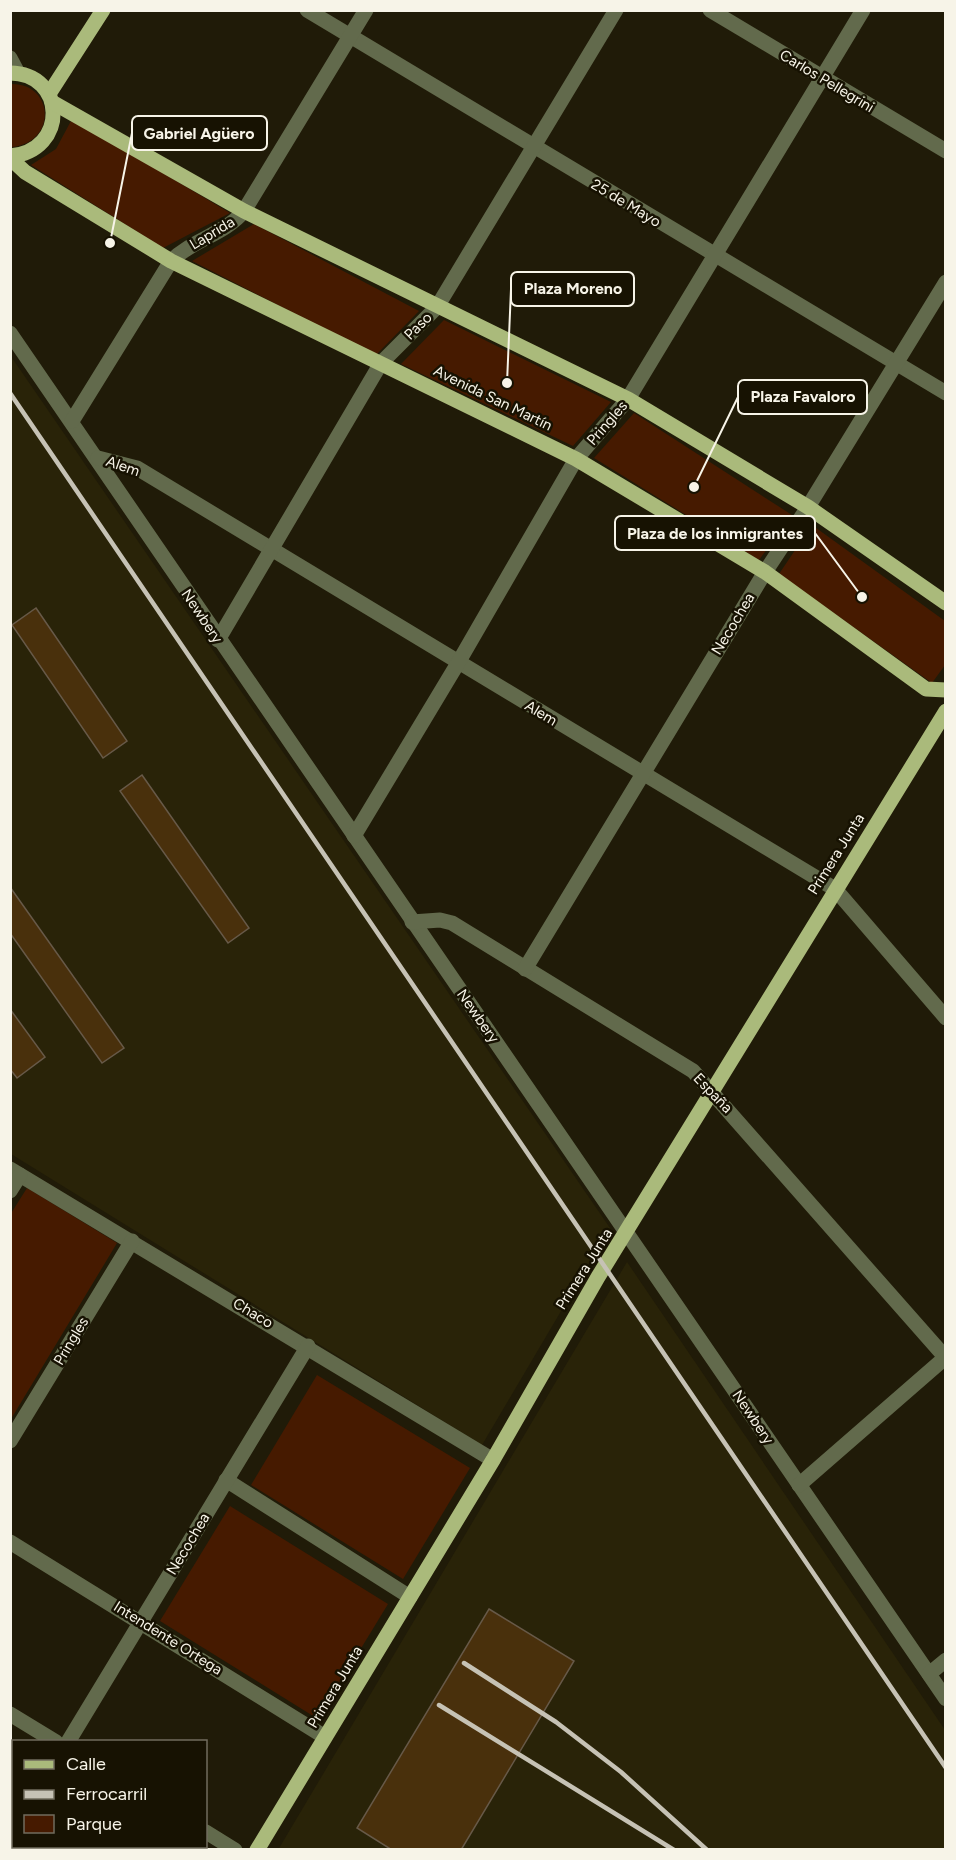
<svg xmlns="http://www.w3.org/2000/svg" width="956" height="1860" viewBox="0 0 956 1860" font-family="Figtree,sans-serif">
  <rect width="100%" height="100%" fill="#201b08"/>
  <g fill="#292308">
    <polygon points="10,355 610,1228 482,1445 11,1154"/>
    <polygon points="627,1262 945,1730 945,1849 278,1850"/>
  </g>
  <g fill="#461a00">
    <path d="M10,84c44,-2 48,58 2,63z"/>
    <polygon points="72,119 230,213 163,248 31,165 56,149"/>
    <polygon points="254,224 419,311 376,355 192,261"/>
    <polygon points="444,320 611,402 573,446 401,364"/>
    <polygon points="634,413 792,515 759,560 594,458"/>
    <polygon points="812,525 945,621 945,665 932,683 779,574"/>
    <polygon points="27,1188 117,1243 11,1419 10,1215"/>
    <polygon points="317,1375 470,1468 403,1579 251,1485"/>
    <polygon points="230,1506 388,1604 318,1719 160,1621"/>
  </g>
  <g fill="#49300c" stroke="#675948" stroke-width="1.5">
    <polygon points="36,608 127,741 103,758 12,625"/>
    <polygon points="142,775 249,928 228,943 120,791"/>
    <polygon points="10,887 124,1048 102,1063 10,933"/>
    <polygon points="10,1009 45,1057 17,1078 10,1069"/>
    <polygon points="489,1609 574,1661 461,1850 392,1850 357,1828"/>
  </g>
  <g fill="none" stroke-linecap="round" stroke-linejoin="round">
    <g stroke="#626a4c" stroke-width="15">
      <polyline points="307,10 946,393"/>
      <polyline points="710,10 946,151"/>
      <polyline points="10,58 18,73"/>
      <polyline points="10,333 946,1699"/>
      <path d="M72,421l99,-160c21,-21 54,-27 73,-50l122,-201"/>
      <polyline points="98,458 137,468 835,889 946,1018"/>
      <polyline points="218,640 381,363 437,307 616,10"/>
      <polyline points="354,836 458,663 576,459 628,399 863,10"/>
      <polyline points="412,922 440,920 452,923 693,1071 946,1358"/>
      <polyline points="525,969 765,572 808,507 946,282"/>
      <polyline points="10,1169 493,1460"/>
      <polyline points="10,1191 20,1175"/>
      <polyline points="10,1441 132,1241"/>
      <polyline points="226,1480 410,1597"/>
      <polyline points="799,1485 946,1357"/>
      <polyline points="10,1542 325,1737"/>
      <polyline points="929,1674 946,1660"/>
      <polyline points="10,1714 56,1742"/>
      <polyline points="68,1742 308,1346"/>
      <polyline points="206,1832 235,1850"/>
      <polyline points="10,1837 14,1832"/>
    </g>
    <g stroke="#aaba7b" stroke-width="15">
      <path d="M10,73c56,0 59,78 0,83"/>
      <polyline points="49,94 103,10"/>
      <polyline points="52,102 244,211 628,399 808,507 946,603"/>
      <polyline points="10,158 25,172 171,261 576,459 765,572 926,689 946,690"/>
      <polyline points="257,1850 493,1460 598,1277 946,711"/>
    </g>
    <g stroke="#c6c2b5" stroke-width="4.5">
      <polyline points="10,393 946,1768"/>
      <polyline points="464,1663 556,1722 621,1772 707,1850"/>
      <polyline points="439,1705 674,1850"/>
    </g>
  </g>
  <g text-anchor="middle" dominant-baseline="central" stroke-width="5" stroke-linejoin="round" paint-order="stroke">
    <g font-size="15" fill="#f7f4e8" stroke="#171202">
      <text transform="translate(827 81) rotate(31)">Carlos Pellegrini</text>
      <text transform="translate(626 203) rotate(31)">25 de Mayo</text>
      <text transform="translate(212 233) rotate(-31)">Laprida</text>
      <text transform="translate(418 326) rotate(-45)">Paso</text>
      <text transform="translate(493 398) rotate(26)">Avenida San Martín</text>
      <text transform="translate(607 423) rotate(-49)">Pringles</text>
      <text transform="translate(123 466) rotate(19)">Alem</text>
      <text transform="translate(202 616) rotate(56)">Newbery</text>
      <text transform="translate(733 624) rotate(-59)">Necochea</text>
      <text transform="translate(541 713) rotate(31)">Alem</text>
      <text transform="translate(836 854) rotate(-58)">Primera Junta</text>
      <text transform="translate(478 1016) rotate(55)">Newbery</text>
      <text transform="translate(713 1093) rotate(46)">España</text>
      <text transform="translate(584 1269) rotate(-58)">Primera Junta</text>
      <text transform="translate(253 1313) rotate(31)">Chaco</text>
      <text transform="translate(71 1341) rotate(-59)">Pringles</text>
      <text transform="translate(753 1417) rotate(56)">Newbery</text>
      <text transform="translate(188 1544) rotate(-59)">Necochea</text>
      <text transform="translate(168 1638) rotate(32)">Intendente Ortega</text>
      <text transform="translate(335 1687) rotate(-59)">Primera Junta</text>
    </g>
  </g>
  <path fill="none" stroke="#f7f4e8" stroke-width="2" d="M110 243L132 133M507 383L511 289M694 487L738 397M862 597L815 533"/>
  <g fill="#f7f4e8" stroke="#171202" stroke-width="2">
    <circle cx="110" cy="243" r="6"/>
    <circle cx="507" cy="383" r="6"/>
    <circle cx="694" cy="487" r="6"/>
    <circle cx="862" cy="597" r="6"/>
  </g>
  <g fill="#171202" stroke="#f7f4e8" stroke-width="2">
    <rect x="132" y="116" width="135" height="34" rx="6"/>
    <rect x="511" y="272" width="123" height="34" rx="6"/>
    <rect x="738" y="380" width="129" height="34" rx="6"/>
    <rect x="615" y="516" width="200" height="34" rx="6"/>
  </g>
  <g font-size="16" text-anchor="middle" font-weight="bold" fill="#f7f4e8">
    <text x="199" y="139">Gabriel Agüero</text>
    <text x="573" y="294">Plaza Moreno</text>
    <text x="803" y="402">Plaza Favaloro</text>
    <text x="715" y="539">Plaza de los inmigrantes</text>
  </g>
  <rect width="956" height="1860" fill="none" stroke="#f7f4e8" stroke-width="24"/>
  <rect x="12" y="1740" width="195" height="108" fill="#171202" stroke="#716c5e" stroke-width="1.5"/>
  <rect x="24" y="1760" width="30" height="9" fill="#aaba7b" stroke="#716c5e" stroke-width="1.5"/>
  <text x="66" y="1770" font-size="18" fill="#f7f4e8">Calle</text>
  <rect x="24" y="1790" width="30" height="9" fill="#c6c2b5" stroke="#716c5e" stroke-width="1.5"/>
  <text x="66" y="1800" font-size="18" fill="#f7f4e8">Ferrocarril</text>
  <rect x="24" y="1815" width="30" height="18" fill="#461a00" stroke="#716c5e" stroke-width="1.5"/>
  <text x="66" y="1830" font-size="18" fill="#f7f4e8">Parque</text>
</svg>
